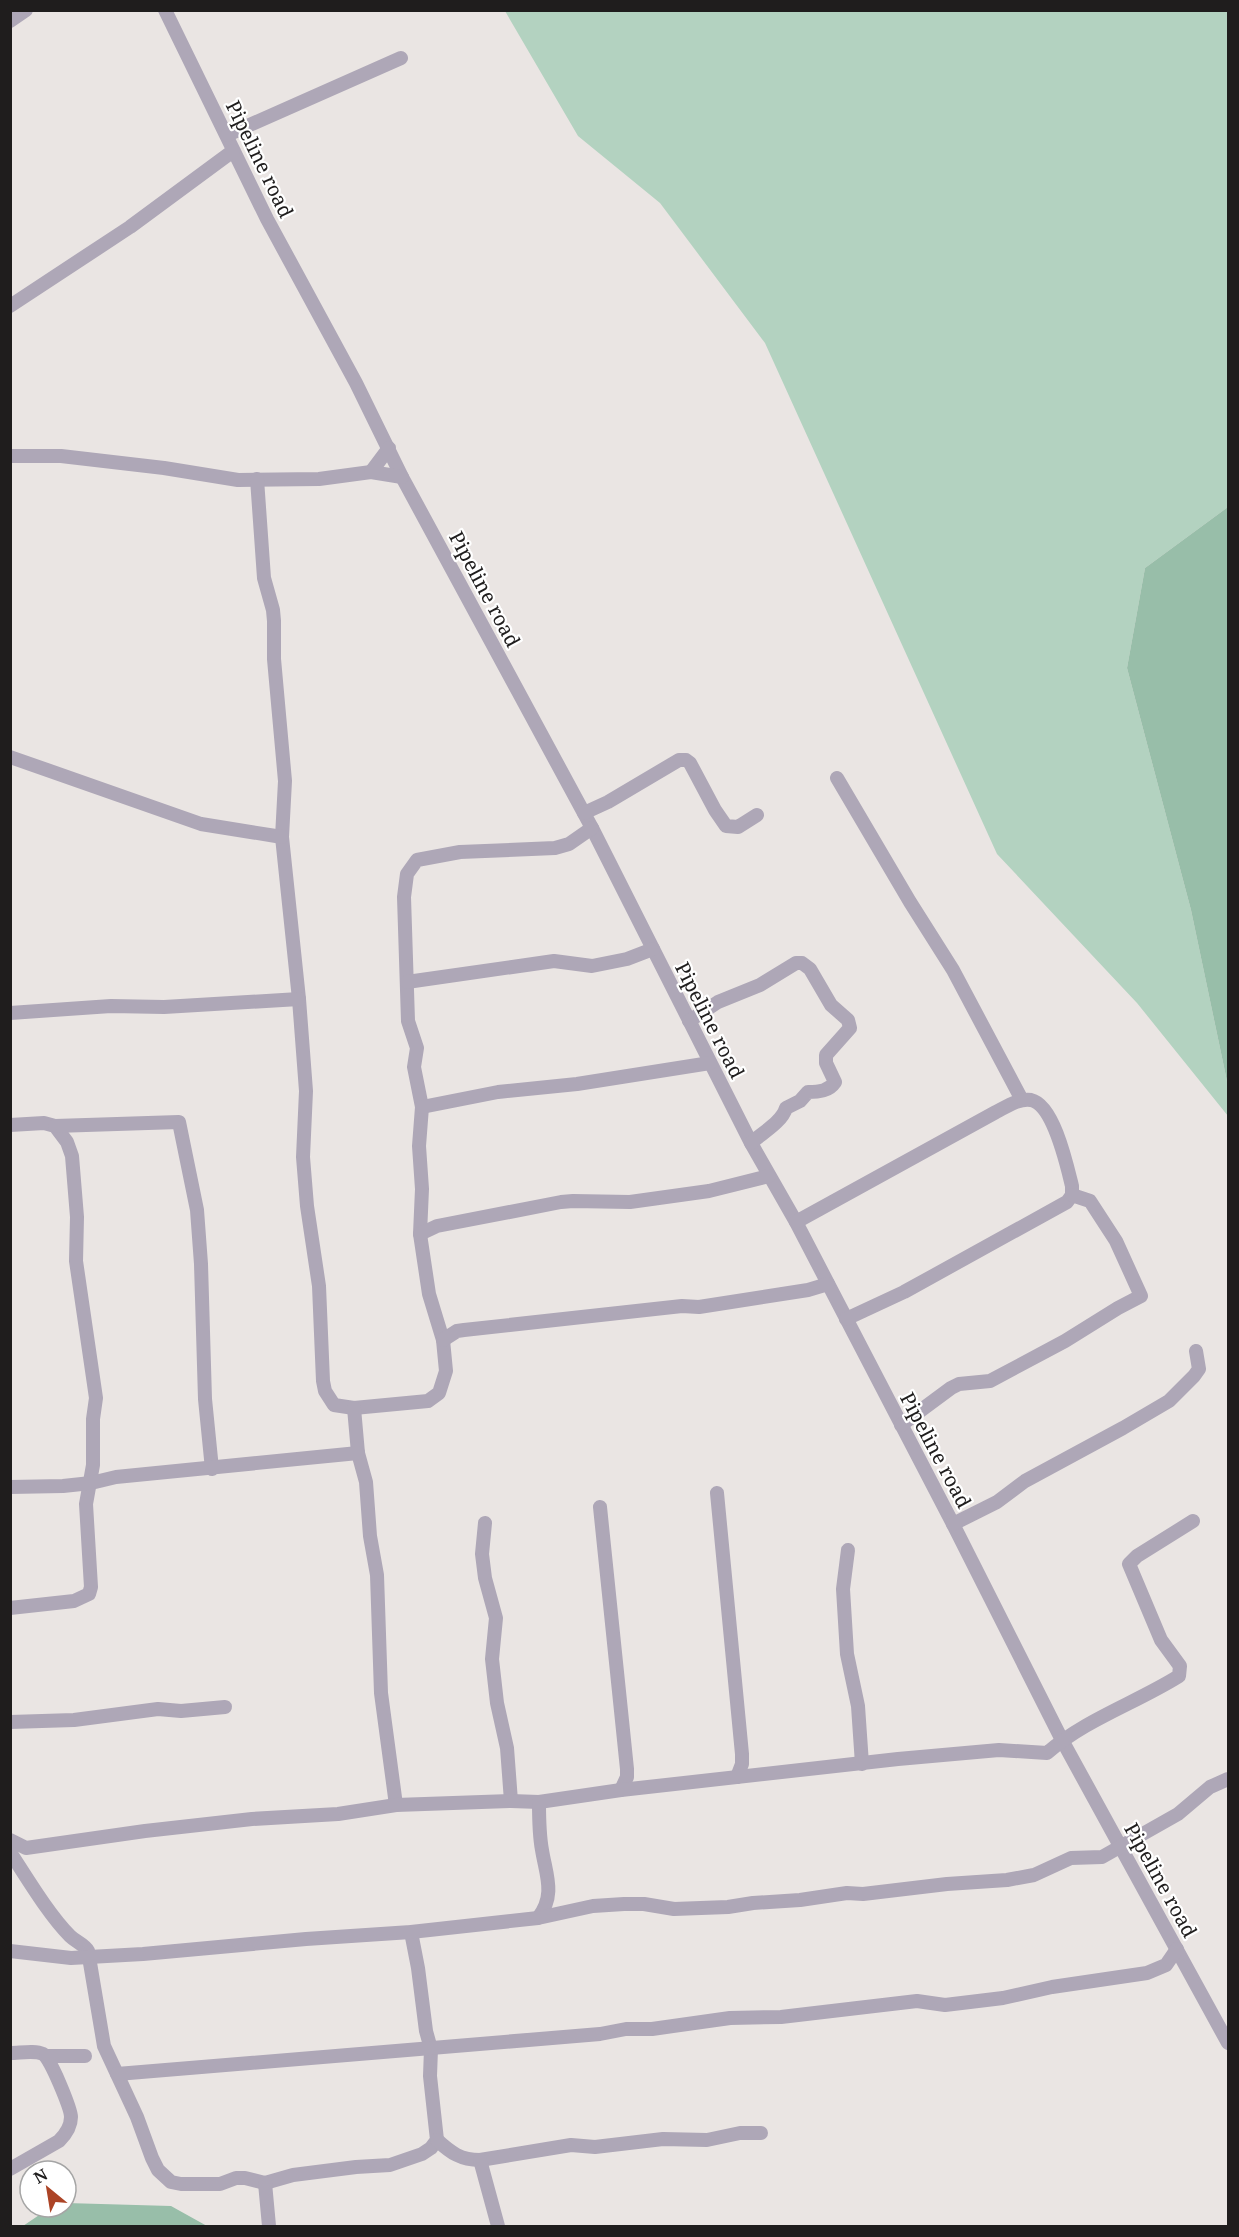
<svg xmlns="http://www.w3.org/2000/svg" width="1239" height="2237" viewBox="0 0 1239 2237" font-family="'Noto Serif',serif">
  <rect width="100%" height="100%" fill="#eae5e3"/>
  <polygon fill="#b3d2c0" points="505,11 1228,11 1228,507 1145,568 1127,668 1191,910 1228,1086 1228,1116 1137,1003 997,854 765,343 660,203 578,136"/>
  <g fill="#98bea9">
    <polygon points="1228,507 1228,1086 1191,910 1127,668 1145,568"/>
    <polygon points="66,2203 171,2206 207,2226 23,2226 51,2207 66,2207"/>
  </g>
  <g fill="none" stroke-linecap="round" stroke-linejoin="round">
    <g stroke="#aea7b7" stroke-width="14">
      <polyline points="165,10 267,219 356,383 402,477 592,828 751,1143 796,1222 953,1524 1062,1740 1228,2043"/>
      <polyline points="10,21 26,10"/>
      <polyline points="227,135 401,58"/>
      <polyline points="10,306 130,227 233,151"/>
      <polyline points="10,456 61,456 164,468 238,480 319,479 371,472 402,477"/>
      <polyline points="371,472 389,448"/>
      <polyline points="257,479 264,578 273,610 274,621 274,659 285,781 282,837 299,999 306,1091 303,1157 307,1206 319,1286 323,1381 325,1391 334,1405 354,1408 428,1401 439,1393 446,1371 443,1340 429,1294 420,1234 422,1189 419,1146 422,1107 414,1067 417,1048 408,1021 404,897 407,874 417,860 460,852 555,848 569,844 592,828"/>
      <polyline points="10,757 201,824 282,837"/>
      <polyline points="837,778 910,902 953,970 1022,1100"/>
      <polyline points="584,813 608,802 679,760 686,760 690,763 715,810 726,826 738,827 757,815"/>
      <polyline points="407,982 554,961 592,966 627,959 653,949"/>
      <polyline points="10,1013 111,1006 164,1007 299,999"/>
      <path d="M689,1021l29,-19 42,-17 36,-22h6l8,6 21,36 17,15 2,8 -24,27v8l9,19c-6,9 -16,10 -27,10l-8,9 -14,7c-4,14 -24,25 -35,35"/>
      <polyline points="422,1107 498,1092 577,1084 710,1063"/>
      <polyline points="10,1125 44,1123 55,1126 67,1142 72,1156 77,1217 76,1261 96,1398 93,1419 93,1465 86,1504 91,1587 89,1594 74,1601 10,1608"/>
      <polyline points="55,1126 179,1122 197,1210 201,1264 205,1399 212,1469"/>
      <path d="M796,1222l200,-110c10,-5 23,-14 35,-12 23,5 36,66 41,86v9l-5,7 -163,90 -58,27"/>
      <polyline points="420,1234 437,1226 561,1202 573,1201 630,1202 709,1191 769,1176"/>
      <polyline points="443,1340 457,1331 464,1330 682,1306 699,1307 808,1290 828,1284"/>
      <polyline points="354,1408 358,1453 366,1482 370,1536 377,1575 381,1693 396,1805"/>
      <polyline points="901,1425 951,1388 959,1384 990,1381 1065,1341 1118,1308 1141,1296 1116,1241 1090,1201 1072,1195"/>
      <polyline points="10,1487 63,1486 91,1483 116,1477 358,1453"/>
      <polyline points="717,1493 742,1754 742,1764 737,1777"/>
      <polyline points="600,1507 627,1769 627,1777 621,1790"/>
      <polyline points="485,1523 482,1554 485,1578 496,1618 492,1659 497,1703 507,1748 511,1801"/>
      <polyline points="953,1524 997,1502 1025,1481 1123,1428 1169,1401 1194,1376 1199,1369 1196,1351"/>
      <polyline points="848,1550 843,1589 847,1654 858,1706 862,1764"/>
      <polyline points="10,1722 74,1720 158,1709 181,1711 225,1707"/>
      <path d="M10,1840l16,8 119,-17 107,-12 86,-5 58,-9 115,-4 28,1 82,-12 277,-31 101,-9 48,3c39,-34 89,-50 132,-77l1,-10 -19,-26 -32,-76 8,-8 56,-35"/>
      <path d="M10,1852c17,26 39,63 60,84 6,6 14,8 18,15l16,95 33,71 15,41 6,12 13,12 10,2h39l16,-6h9l20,5 28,-8 63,-8 34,-2 32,-11 9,-6 6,-8 -7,-64 1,-27 -5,-18 -8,-63 -7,-36"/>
      <path d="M538,1918c18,-23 8,-43 4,-68 -3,-16 -3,-32 -3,-48"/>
      <polyline points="10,1951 71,1958 143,1954 306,1939 411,1932 538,1918 593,1906 624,1904 644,1904 674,1909 728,1907 753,1903 800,1900 847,1893 863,1894 947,1884 1007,1880 1034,1875 1071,1858 1102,1857 1178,1814 1210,1787 1228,1779"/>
      <path d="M10,2053c10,0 25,-3 33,1 7,3 28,55 28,63 0,9 -6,18 -12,24l-49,28"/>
      <polyline points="46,2056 85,2056"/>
      <polyline points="117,2074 600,2034 626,2029 652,2029 730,2018 781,2017 917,2001 945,2005 1003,1998 1052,1987 1147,1973 1166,1965 1177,1949"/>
      <path d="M437,2140c14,13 24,20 43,20l91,-15 24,2 68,-8 44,1 33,-7h21"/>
      <polyline points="480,2160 498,2226"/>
      <polyline points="265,2183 269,2226"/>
    </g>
  </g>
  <g text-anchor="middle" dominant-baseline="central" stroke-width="4.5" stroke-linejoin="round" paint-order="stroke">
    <g font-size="20" fill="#1f1d1d" stroke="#fff">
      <text transform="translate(260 159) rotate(64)">Pipeline road</text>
      <text transform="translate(485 589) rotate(62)">Pipeline road</text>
      <text transform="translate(710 1020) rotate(63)">Pipeline road</text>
      <text transform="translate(936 1450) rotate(62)">Pipeline road</text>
      <text transform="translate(1161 1880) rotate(61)">Pipeline road</text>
    </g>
  </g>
  <rect width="1239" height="2237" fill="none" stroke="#1f1d1d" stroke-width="24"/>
  <g transform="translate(48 2189) rotate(330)"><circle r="28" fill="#ffffff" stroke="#a5a5a5" stroke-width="1.5"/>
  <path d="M0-4.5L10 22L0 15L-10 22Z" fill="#ac4426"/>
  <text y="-9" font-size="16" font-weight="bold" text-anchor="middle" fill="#1f1d1d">N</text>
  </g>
</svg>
